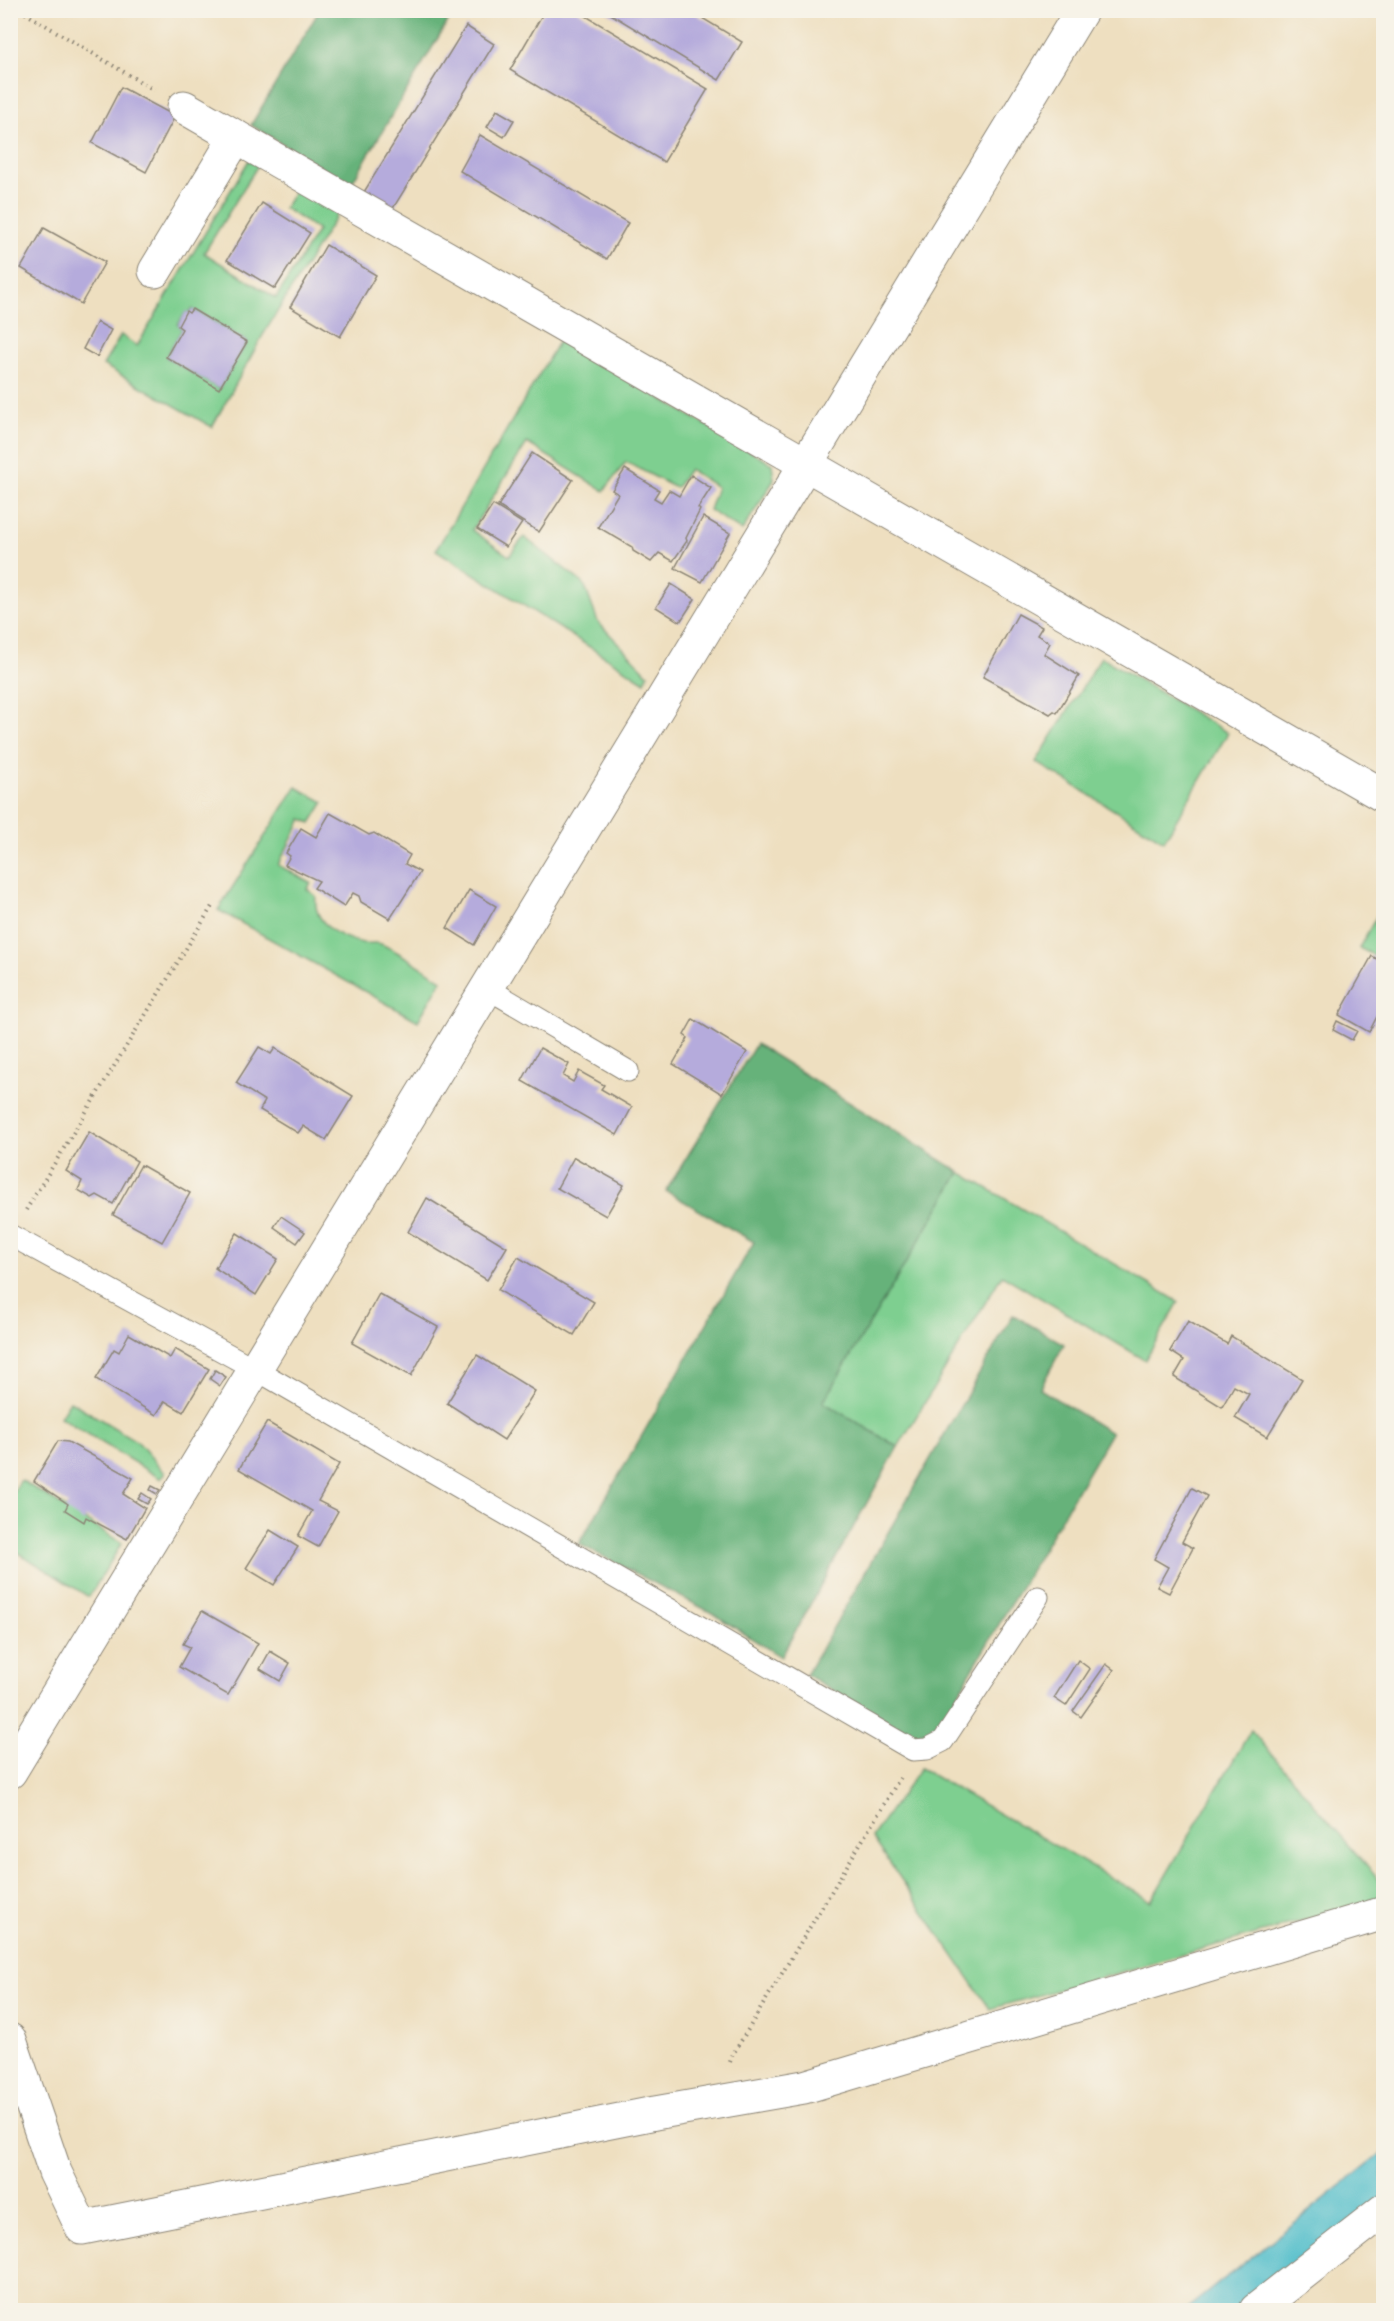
<svg xmlns="http://www.w3.org/2000/svg" width="1394" height="2321" viewBox="0 0 1394 2321" font-family="'Balsamiq Sans',sans-serif">
  <rect width="100%" height="100%" fill="#f7f3e8"/>
  <filter id="ink" filterUnits="userSpaceOnUse"><feTurbulence type="fractalNoise" baseFrequency=".0167" numOctaves="2"/><feDisplacementMap in="SourceGraphic" scale="12" xChannelSelector="R" yChannelSelector="G"/><feConvolveMatrix kernelMatrix="1 2 1 2 8 2 1 2 1" color-interpolation-filters="sRGB"/></filter>
  <filter id="wash" filterUnits="userSpaceOnUse"><feTurbulence type="fractalNoise" baseFrequency=".008" numOctaves="4" result="noise"/><feDisplacementMap in="SourceGraphic" scale="24" xChannelSelector="R" yChannelSelector="G"/><feGaussianBlur stdDeviation="1.35" result="paint"/><feColorMatrix in="noise" values="0 0 0 0 0 0 0 0 0 0 0 0 0 0 0 0 0 1.4 0 .05"/><feComposite in="paint" operator="in"/></filter>
  <g filter="url(#wash)">
    <rect width="100%" height="100%" fill="#eedfc0"/>
    <g fill="#7ecf90" stroke="#547d5e" stroke-width="1.5" fill-rule="evenodd">
      <path d="M249,160l9,5 -54,88 72,45 42,-68 -34,-22 15,-24 41,26 -77,125 -51,92 -109,-62 18,-30 16,11zM192,309l55,33 -28,47 -53,-32 16,-28 -4,-4 8,-13 3,1z"/>
      <polygon points="560,339 772,464 774,480 742,531 709,510 717,487 689,469 676,488 626,462 604,491 527,443 472,530 509,556 524,537 584,584 598,622 648,674 645,682 436,550"/>
      <polygon points="1101,657 1228,733 1164,841 1036,762"/>
      <path d="M296,787l28,15 -13,21 -9,-4 -24,46 33,18 -4,6 9,7c-4,27 23,42 47,47 6,1 12,-1 18,1 21,9 41,24 61,36l-24,41 -200,-111z"/>
      <polygon points="1383,905 1383,960 1359,948"/>
      <polygon points="960,1172 1179,1302 1145,1360 1002,1275 898,1447 823,1402"/>
      <polygon points="70,1401 138,1442 165,1473 161,1479 60,1417"/>
      <polygon points="21,1480 122,1543 89,1597 11,1548 10,1497"/>
      <polygon points="1251,1730 1383,1885 1383,1898 990,2009 872,1837 920,1768 1151,1901"/>
    </g>
    <g fill="#66b27a" stroke="#486e52" stroke-width="1.5">
      <polygon points="319,11 454,11 350,186 251,125"/>
      <polygon points="756,1044 960,1172 823,1402 898,1447 781,1657 712,1613 579,1544 754,1242 666,1191"/>
      <polygon points="1013,1315 1064,1344 1040,1389 1111,1433 936,1732 911,1735 806,1675"/>
    </g>
    <polygon fill="#51becb" stroke="#3e747b" stroke-width="1.5" points="1383,2152 1383,2196 1240,2310 1185,2310"/>
    <g id="blocks">
      <g fill="#b5abdc">
        <polygon points="545,10 576,10 708,89 664,162 510,70"/>
        <polygon points="604,10 689,10 742,42 719,80"/>
        <polygon points="466,26 494,44 392,210 364,192"/>
        <polygon points="121,87 175,116 146,172 92,143"/>
        <polygon points="497,110 514,120 504,137 487,127"/>
        <polygon points="480,135 628,223 607,259 460,171"/>
        <polygon points="262,203 310,233 275,289 227,260"/>
        <polygon points="44,228 105,262 81,304 21,268"/>
        <polygon points="326,245 376,275 340,337 290,307"/>
        <polygon points="192,309 247,342 219,389 166,357 182,329 178,326 186,311 189,313"/>
        <polygon points="97,322 111,330 97,357 83,349"/>
        <polygon points="532,453 573,480 539,532 498,506"/>
        <polygon points="625,469 659,490 654,498 661,502 669,490 679,496 691,475 711,488 698,508 700,510 686,538 687,541 673,561 659,553 651,562 633,551 632,547 598,527 618,494 612,490"/>
        <polygon points="493,505 522,523 506,547 477,529"/>
        <polygon points="703,517 730,533 702,582 675,568"/>
        <polygon points="671,584 695,599 680,622 656,607"/>
        <polygon points="1018,614 1042,627 1037,635 1050,643 1044,654 1079,676 1057,713 1054,711 1050,714 983,677"/>
        <polygon points="330,813 369,835 374,833 410,855 405,864 420,872 390,919 361,902 359,896 353,893 344,907 314,888 319,881 285,865 290,856 286,853 301,828 316,837"/>
        <polygon points="469,890 496,906 474,945 447,928"/>
        <polygon points="1372,956 1383,963 1383,1005 1369,1032 1339,1015"/>
        <polygon points="693,1019 747,1052 722,1094 673,1064 688,1038 684,1035"/>
        <polygon points="1337,1021 1357,1031 1352,1040 1333,1030"/>
        <polygon points="259,1047 271,1054 275,1048 353,1096 326,1140 303,1126 298,1133 260,1110 265,1101 236,1083"/>
        <polygon points="540,1048 569,1064 563,1076 573,1082 579,1071 604,1085 601,1089 632,1107 617,1135 522,1081"/>
        <polygon points="89,1132 137,1161 113,1204 97,1195 92,1198 78,1190 82,1181 66,1171"/>
        <polygon points="574,1157 624,1185 606,1216 557,1188"/>
        <polygon points="141,1165 190,1193 162,1242 113,1215"/>
        <polygon points="427,1198 507,1247 487,1280 408,1232"/>
        <polygon points="281,1216 305,1232 297,1243 274,1227"/>
        <polygon points="237,1233 278,1259 256,1295 215,1268"/>
        <polygon points="518,1257 594,1302 574,1335 498,1290"/>
        <polygon points="379,1294 438,1327 411,1376 352,1343"/>
        <polygon points="1188,1321 1227,1344 1231,1336 1302,1379 1267,1437 1235,1418 1249,1394 1234,1386 1222,1407 1174,1377 1184,1360 1170,1351"/>
        <polygon points="129,1334 170,1358 175,1349 209,1369 183,1412 165,1401 156,1415 96,1379 114,1349 119,1352"/>
        <polygon points="477,1355 535,1391 504,1440 447,1403"/>
        <polygon points="215,1370 226,1377 220,1386 210,1379"/>
        <polygon points="267,1422 339,1464 318,1501 338,1511 318,1547 298,1536 312,1511 239,1469"/>
        <polygon points="58,1441 68,1442 133,1478 123,1494 145,1508 127,1539 86,1517 84,1522 65,1510 68,1504 34,1481"/>
        <polygon points="152,1486 160,1490 157,1494 150,1490"/>
        <polygon points="1192,1488 1207,1496 1182,1542 1193,1548 1169,1593 1157,1587 1168,1567 1154,1559"/>
        <polygon points="142,1493 151,1499 147,1504 138,1499"/>
        <polygon points="270,1530 298,1547 274,1585 246,1568"/>
        <polygon points="202,1611 258,1643 228,1695 179,1667 190,1647 183,1644"/>
        <polygon points="270,1651 290,1663 280,1681 260,1669"/>
        <polygon points="1078,1660 1090,1669 1066,1706 1054,1698"/>
        <polygon points="1106,1664 1114,1670 1081,1717 1073,1711"/>
      </g>
    </g>
  </g>
  <g filter="url(#ink)">
    <use href="#blocks" fill-opacity="0" stroke="#8c8576" stroke-width="1.5"/>
    <g fill="none" stroke-linecap="round" stroke-linejoin="round">
      <g stroke="#8c8576" stroke-width="23">
        <g id="service">
          <polyline points="487,988 628,1071"/>
          <polyline points="10,1235 255,1369 913,1750 927,1749 943,1741 1038,1597"/>
        </g>
      </g>
      <g stroke="#8c8576" stroke-width="35">
        <g id="minor">
          <polyline points="184,107 1384,796"/>
          <polyline points="155,271 236,137"/>
          <polyline points="10,1772 1082,10"/>
          <polyline points="10,2040 55,2172 82,2228 655,2113 804,2087 1384,1913"/>
        </g>
      </g>
      <g stroke="#8c8576" stroke-width="35">
        <polyline id="tertiary" points="1256,2310 1384,2210"/>
      </g>
      <g stroke="#8c8576" stroke-width="4" stroke-dasharray="1.5 4.5" stroke-linecap="butt">
        <polyline points="20,10 154,90"/>
        <polyline points="26,1210 214,903"/>
        <polyline points="730,2062 732,2056 900,1778"/>
      </g>
      <use href="#service" stroke="#fff" stroke-width="21"/>
      <use href="#minor" stroke="#fff" stroke-width="33"/>
      <use href="#tertiary" stroke="#fff" stroke-width="33"/>
    </g>
  </g>
  <rect width="1394" height="2321" fill="none" stroke="#f7f3e8" stroke-width="36"/>
</svg>
